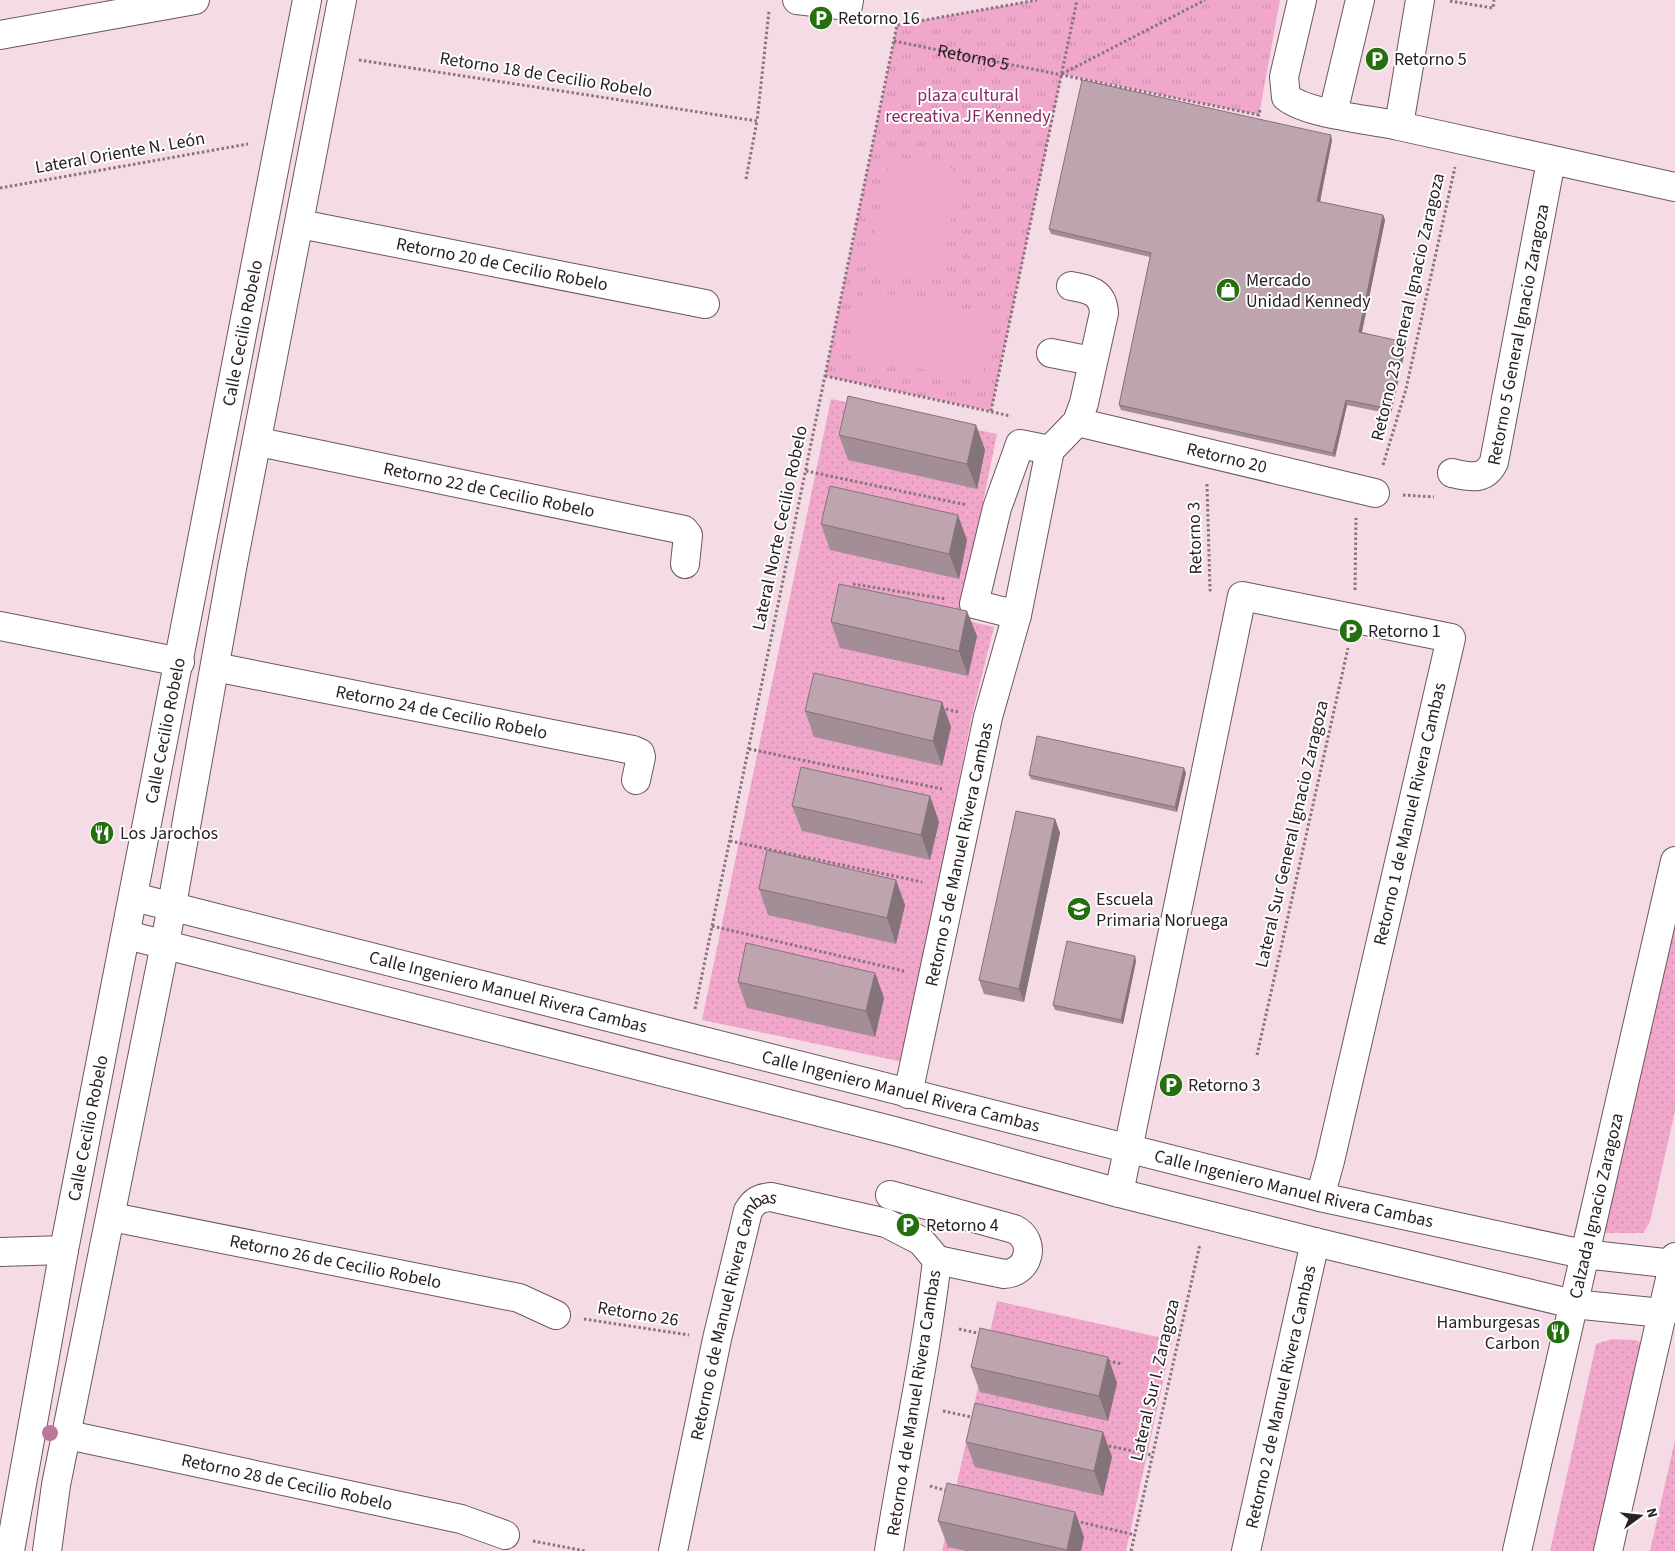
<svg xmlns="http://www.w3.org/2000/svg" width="1675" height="1551" viewBox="0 0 1675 1551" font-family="'Source Sans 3',sans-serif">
  <defs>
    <pattern id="grass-dots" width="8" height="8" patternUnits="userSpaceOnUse" patternTransform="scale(1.25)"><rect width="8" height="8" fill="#f1a7ca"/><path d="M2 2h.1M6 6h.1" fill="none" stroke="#cf8fad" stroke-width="1.8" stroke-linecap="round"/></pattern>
    <pattern id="park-tufts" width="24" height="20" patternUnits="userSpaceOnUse" patternTransform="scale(1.25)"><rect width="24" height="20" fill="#f1a7ca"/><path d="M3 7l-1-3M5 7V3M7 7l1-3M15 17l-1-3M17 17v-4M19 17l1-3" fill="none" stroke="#cf8fad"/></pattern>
  </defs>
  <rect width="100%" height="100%" fill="#f5dbe6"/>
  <g fill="url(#grass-dots)">
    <polygon points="831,399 997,434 959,619 994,627 972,715 903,1062 702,1020"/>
    <polygon points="1675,891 1675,1111 1650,1222 1643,1233 1606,1233 1597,1227"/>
    <polygon points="997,1301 1172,1340 1126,1551 942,1551"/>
    <polygon points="1612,1339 1636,1340 1649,1347 1606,1551 1550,1551 1596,1344"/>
    <polygon points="1675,1440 1675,1551 1650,1551"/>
  </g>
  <polygon fill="url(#park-tufts)" points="1037,0 1280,0 1259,115 1062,74 991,411 825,376 897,25"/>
  <g fill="#f1a7ca">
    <polygon points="896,157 950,167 956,171 959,182 940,272 936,279 927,280 876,268 870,263 869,256 889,164"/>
    <polygon points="863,289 994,315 981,381 850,355"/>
  </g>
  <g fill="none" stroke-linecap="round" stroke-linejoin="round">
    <g stroke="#6c5760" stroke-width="30">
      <g id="minor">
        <polyline points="797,0 848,6 849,0"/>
        <path d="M1302,0l-18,77 2,20c23,18 83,22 113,29 92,20 184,41 276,61"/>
        <polyline points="0,35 195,0"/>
        <polyline points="1333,113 1360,0"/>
        <polyline points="1399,125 1420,0"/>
        <path id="s2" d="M300,224l405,80"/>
        <polyline points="1051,353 1092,361"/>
        <path id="s3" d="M1077,422l298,71"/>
        <path id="s4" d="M259,442l425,88 4,5 -3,29"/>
        <path d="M1050,450l27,-28 7,-19 20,-90c-1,-21 -15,-24 -33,-27"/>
        <path id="s5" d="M1452,473c18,4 33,8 42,-11l57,-301"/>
        <polyline points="1017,615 974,604 997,508 1020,444 1050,450"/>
        <polyline points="0,626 180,662"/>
        <path id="s6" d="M215,667l418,83 7,3 1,4 -5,23"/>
        <path id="s7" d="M134,897l1186,300 263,57 92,10"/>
        <polyline points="127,935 898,1132 1119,1193 1315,1242 1573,1304 1662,1313 1675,1308"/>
        <path id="s8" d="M908,1094l80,-377 29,-102 33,-165"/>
        <polyline points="1119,1193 1242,596 1451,638 1330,1161 1320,1197"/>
        <path d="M890,1195l124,34c23,11 16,44 -10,45l-67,-14"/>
        <path id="s9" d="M112,1217l407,81 37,17"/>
        <polyline points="0,1252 64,1250"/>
        <path id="s10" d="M68,1435l393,84 44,16"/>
        <path id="s11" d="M10,1551l54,-301 243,-1250"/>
        <polyline points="47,1551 56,1485 165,944 233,563 342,0"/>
        <path id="s12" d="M673,1551l44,-212 31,-128c6,-10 11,-13 23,-14l115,26 35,18 16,19c-11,98 -33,194 -48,291"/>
        <path id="s13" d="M1246,1551l69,-309"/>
      </g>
    </g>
    <g stroke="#6c5760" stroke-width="30">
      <g id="major">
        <path id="s14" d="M1517,1551l158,-690"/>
        <polyline points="1608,1551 1675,1257"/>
      </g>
    </g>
    <g stroke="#86757c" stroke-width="3" stroke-dasharray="2.5 2.5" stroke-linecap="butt">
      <polyline points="1450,1 1493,8 1494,0"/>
      <polyline points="874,16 897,25 1037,0"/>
      <path id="s1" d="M894,41l365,74 1,-5"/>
      <polyline points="359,60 757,121 769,11"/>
      <polyline points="1062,74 1205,0"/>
      <polyline points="746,179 757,121"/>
      <polyline points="0,188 248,144"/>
      <polyline points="825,376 1011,416"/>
      <polyline points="991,411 1077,0"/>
      <polyline points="1383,465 1406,389 1455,167"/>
      <polyline points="806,471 967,505"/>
      <polyline points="1207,484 1210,590 1212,591"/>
      <polyline points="1403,495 1434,497"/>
      <polyline points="853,584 946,599"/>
      <polyline points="1355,590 1356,518"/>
      <polyline points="941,708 959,712"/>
      <polyline points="749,749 942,789"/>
      <polyline points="730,841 922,882"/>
      <polyline points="712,926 904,971"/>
      <polyline points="695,1009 897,25"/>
      <polyline points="1257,1055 1348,648"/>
      <polyline points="584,1319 689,1335"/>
      <polyline points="959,1329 982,1334"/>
      <polyline points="1108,1361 1122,1364"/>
      <polyline points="943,1411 976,1418"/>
      <polyline points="1104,1445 1152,1455"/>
      <polyline points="930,1486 948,1491"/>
      <polyline points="1076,1521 1135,1535"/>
      <polyline points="533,1541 585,1551"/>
      <polyline points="1131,1551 1200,1244"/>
    </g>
    <use href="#minor" stroke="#fff" stroke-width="28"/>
    <use href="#major" stroke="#fff" stroke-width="28"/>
  </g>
  <circle fill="#ba799c" cx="50" cy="1433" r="8"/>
  <g fill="#a38d96">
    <polygon points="1332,140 1320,202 1383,215 1385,220 1362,332 1406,346 1391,414 1347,405 1335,457 1121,410 1119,405 1150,257 1051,234 1049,229"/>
    <polygon points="976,425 985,450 977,489 848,460 839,435"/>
    <polygon points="821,524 967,540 959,579 830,550"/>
    <polygon points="831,622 977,636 968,676 840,648"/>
    <polygon points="942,702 951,727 942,766 814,737 805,711"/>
    <polygon points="1186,773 1177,812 1031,779 1029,775"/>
    <polygon points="930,796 939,822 930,860 802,831 792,806"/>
    <polygon points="1055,819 1060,833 1024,1002 984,994 979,980"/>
    <polygon points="896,880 905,905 896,944 768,915 759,889"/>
    <polygon points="1136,961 1123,1024 1055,1010 1053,1005"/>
    <polygon points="875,973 884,998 875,1037 747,1008 738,982"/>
    <polygon points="1108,1357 1117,1383 1108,1421 980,1392 971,1367"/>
    <polygon points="1103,1432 1112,1457 1103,1496 975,1467 966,1442"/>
    <polygon points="1075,1512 1084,1537 1081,1551 966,1551 948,1547 938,1521"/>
  </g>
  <g fill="#84737a">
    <polygon points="1331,135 1332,140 1319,206 1317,201"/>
    <polygon points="1383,215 1385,220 1361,336 1359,332"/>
    <polygon points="1404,342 1406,346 1391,414 1390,409"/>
    <polygon points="1346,400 1347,405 1335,457 1333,453"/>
    <polygon points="976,425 985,450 977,489 967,464"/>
    <polygon points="958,515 967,540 959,579 949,554"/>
    <polygon points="967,611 977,636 968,676 959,651"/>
    <polygon points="942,702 951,727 942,766 933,741"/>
    <polygon points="1184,768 1186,773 1177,812 1175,807"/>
    <polygon points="930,796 939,822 930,860 921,835"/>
    <polygon points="1055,819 1060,833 1024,1002 1019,989"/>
    <polygon points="896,880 905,905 896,944 887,918"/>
    <polygon points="1135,956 1136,961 1123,1024 1121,1020"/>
    <polygon points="875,973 884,998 875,1037 866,1011"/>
    <polygon points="1108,1357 1117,1383 1108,1421 1099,1396"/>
    <polygon points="1103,1432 1112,1457 1103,1496 1094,1471"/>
    <polygon points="1075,1512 1084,1537 1081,1551 1067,1551"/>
  </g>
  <g fill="#bda4af" stroke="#84737a">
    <polygon points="1082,80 1331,135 1317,201 1383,215 1359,332 1404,342 1390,409 1346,400 1333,453 1119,405 1151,253 1049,229"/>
    <polygon points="848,396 976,425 967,464 839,435"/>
    <polygon points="830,486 958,515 949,554 821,524"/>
    <polygon points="839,584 967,611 959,651 831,622"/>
    <polygon points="814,673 942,702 933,741 805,711"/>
    <polygon points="1037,736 1184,768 1175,807 1029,775"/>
    <polygon points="801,767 930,796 921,835 792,806"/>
    <polygon points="1016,811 1055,819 1019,989 979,980"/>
    <polygon points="767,850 896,880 887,918 759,889"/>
    <polygon points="1067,941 1135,956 1121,1020 1053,1005"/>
    <polygon points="746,943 875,973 866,1011 738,982"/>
    <polygon points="980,1328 1108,1357 1099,1396 971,1367"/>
    <polygon points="975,1403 1103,1432 1094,1471 966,1442"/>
    <polygon points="947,1483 1075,1512 1067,1550 938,1521"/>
  </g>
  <defs>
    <g id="parking-disc" transform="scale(1.25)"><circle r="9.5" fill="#266f0f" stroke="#fff"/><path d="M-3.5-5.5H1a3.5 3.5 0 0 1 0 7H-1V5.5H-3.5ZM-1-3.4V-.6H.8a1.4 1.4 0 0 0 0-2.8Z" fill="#fff"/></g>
    <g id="shop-disc" transform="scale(1.25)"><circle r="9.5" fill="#266f0f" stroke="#fff"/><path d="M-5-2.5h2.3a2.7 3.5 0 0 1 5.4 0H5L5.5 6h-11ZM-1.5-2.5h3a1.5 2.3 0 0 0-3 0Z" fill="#fff"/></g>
    <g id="restaurant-disc" transform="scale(1.25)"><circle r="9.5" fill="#266f0f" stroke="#fff"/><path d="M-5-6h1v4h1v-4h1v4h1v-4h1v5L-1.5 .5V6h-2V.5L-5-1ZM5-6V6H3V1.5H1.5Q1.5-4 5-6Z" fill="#fff"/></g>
    <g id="school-disc" transform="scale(1.25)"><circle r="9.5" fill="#266f0f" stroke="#fff"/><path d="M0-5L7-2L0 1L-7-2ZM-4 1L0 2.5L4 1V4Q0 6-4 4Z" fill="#fff"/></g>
  </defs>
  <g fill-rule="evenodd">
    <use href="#parking-disc" x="821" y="18"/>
    <use href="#parking-disc" x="1377" y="59"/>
    <use href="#shop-disc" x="1228" y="290"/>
    <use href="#parking-disc" x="1351" y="631"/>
    <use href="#restaurant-disc" x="102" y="833"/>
    <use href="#school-disc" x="1079" y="909"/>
    <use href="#parking-disc" x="1171" y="1085"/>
    <use href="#parking-disc" x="908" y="1225"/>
    <use href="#restaurant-disc" x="1558" y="1332"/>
  </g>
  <g text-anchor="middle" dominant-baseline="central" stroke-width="4" stroke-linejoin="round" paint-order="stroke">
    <g font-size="18" fill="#2a2125" stroke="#fff" text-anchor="start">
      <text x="838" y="18">Retorno 16</text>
      <text x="1394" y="59">Retorno 5</text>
      <text x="1246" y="280">Mercado<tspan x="1246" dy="21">Unidad Kennedy</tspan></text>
      <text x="1368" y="631">Retorno 1</text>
      <text x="120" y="833">Los Jarochos</text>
      <text x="1096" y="899">Escuela<tspan x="1096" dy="21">Primaria Noruega</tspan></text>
      <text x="1188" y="1085">Retorno 3</text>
      <text x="926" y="1225">Retorno 4</text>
      <text x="1540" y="1322" text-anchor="end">Hamburgesas<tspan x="1540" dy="21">Carbon</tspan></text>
    </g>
    <g font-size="18" fill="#2a2125" stroke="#fff">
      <text stroke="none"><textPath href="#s1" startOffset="81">Retorno 5</textPath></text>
      <text transform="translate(546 75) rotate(9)">Retorno 18 de Cecilio Robelo</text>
      <text transform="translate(120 153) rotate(-10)">Lateral Oriente N. León</text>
      <text stroke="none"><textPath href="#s2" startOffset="206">Retorno 20 de Cecilio Robelo</textPath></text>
      <text transform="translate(1408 307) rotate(-77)">Retorno 23 General Ignacio Zaragoza</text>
      <text stroke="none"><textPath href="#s11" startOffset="1240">Calle Cecilio Robelo</textPath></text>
      <text stroke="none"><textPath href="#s5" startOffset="178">Retorno 5 General Ignacio Zaragoza</textPath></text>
      <text stroke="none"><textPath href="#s3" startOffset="154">Retorno 20</textPath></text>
      <text stroke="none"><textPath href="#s4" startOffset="235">Retorno 22 de Cecilio Robelo</textPath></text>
      <text transform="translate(780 528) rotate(-78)">Lateral Norte Cecilio Robelo</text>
      <text transform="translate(1195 538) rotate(-92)">Retorno 3</text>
      <text stroke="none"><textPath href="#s6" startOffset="231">Retorno 24 de Cecilio Robelo</textPath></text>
      <text stroke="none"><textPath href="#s11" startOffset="835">Calle Cecilio Robelo</textPath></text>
      <text transform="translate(1410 814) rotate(-77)">Retorno 1 de Manuel Rivera Cambas</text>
      <text transform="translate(1292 834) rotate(-77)">Lateral Sur General Ignacio Zaragoza</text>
      <text stroke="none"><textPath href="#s8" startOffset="245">Retorno 5 de Manuel Rivera Cambas</textPath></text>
      <text stroke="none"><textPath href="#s7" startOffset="386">Calle Ingeniero Manuel Rivera Cambas</textPath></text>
      <text stroke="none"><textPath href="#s7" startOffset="791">Calle Ingeniero Manuel Rivera Cambas</textPath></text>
      <text stroke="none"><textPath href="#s11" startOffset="430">Calle Cecilio Robelo</textPath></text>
      <text stroke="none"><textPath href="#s7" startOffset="1196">Calle Ingeniero Manuel Rivera Cambas</textPath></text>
      <text stroke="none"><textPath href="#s14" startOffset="354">Calzada Ignacio Zaragoza</textPath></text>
      <text stroke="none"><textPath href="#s9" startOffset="228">Retorno 26 de Cecilio Robelo</textPath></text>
      <text transform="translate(638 1314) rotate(9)">Retorno 26</text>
      <text stroke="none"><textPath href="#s12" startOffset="248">Retorno 6 de Manuel Rivera Cambas</textPath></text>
      <text transform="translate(1155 1380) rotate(-77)">Lateral Sur I. Zaragoza</text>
      <text stroke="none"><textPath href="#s13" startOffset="158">Retorno 2 de Manuel Rivera Cambas</textPath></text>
      <text transform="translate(914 1403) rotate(-81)">Retorno 4 de Manuel Rivera Cambas</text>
      <text stroke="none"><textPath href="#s10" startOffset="224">Retorno 28 de Cecilio Robelo</textPath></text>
    </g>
    <g font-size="18" fill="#8a2960" stroke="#fff">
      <text x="968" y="95">plaza cultural<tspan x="968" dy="21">recreativa JF Kennedy</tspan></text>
    </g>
  </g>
  <g transform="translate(1640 1516) rotate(75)" stroke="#ffffff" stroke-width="4" paint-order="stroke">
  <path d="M0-4L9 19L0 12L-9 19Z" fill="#2a2125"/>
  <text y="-8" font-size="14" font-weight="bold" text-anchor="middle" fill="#2a2125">N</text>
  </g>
</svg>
